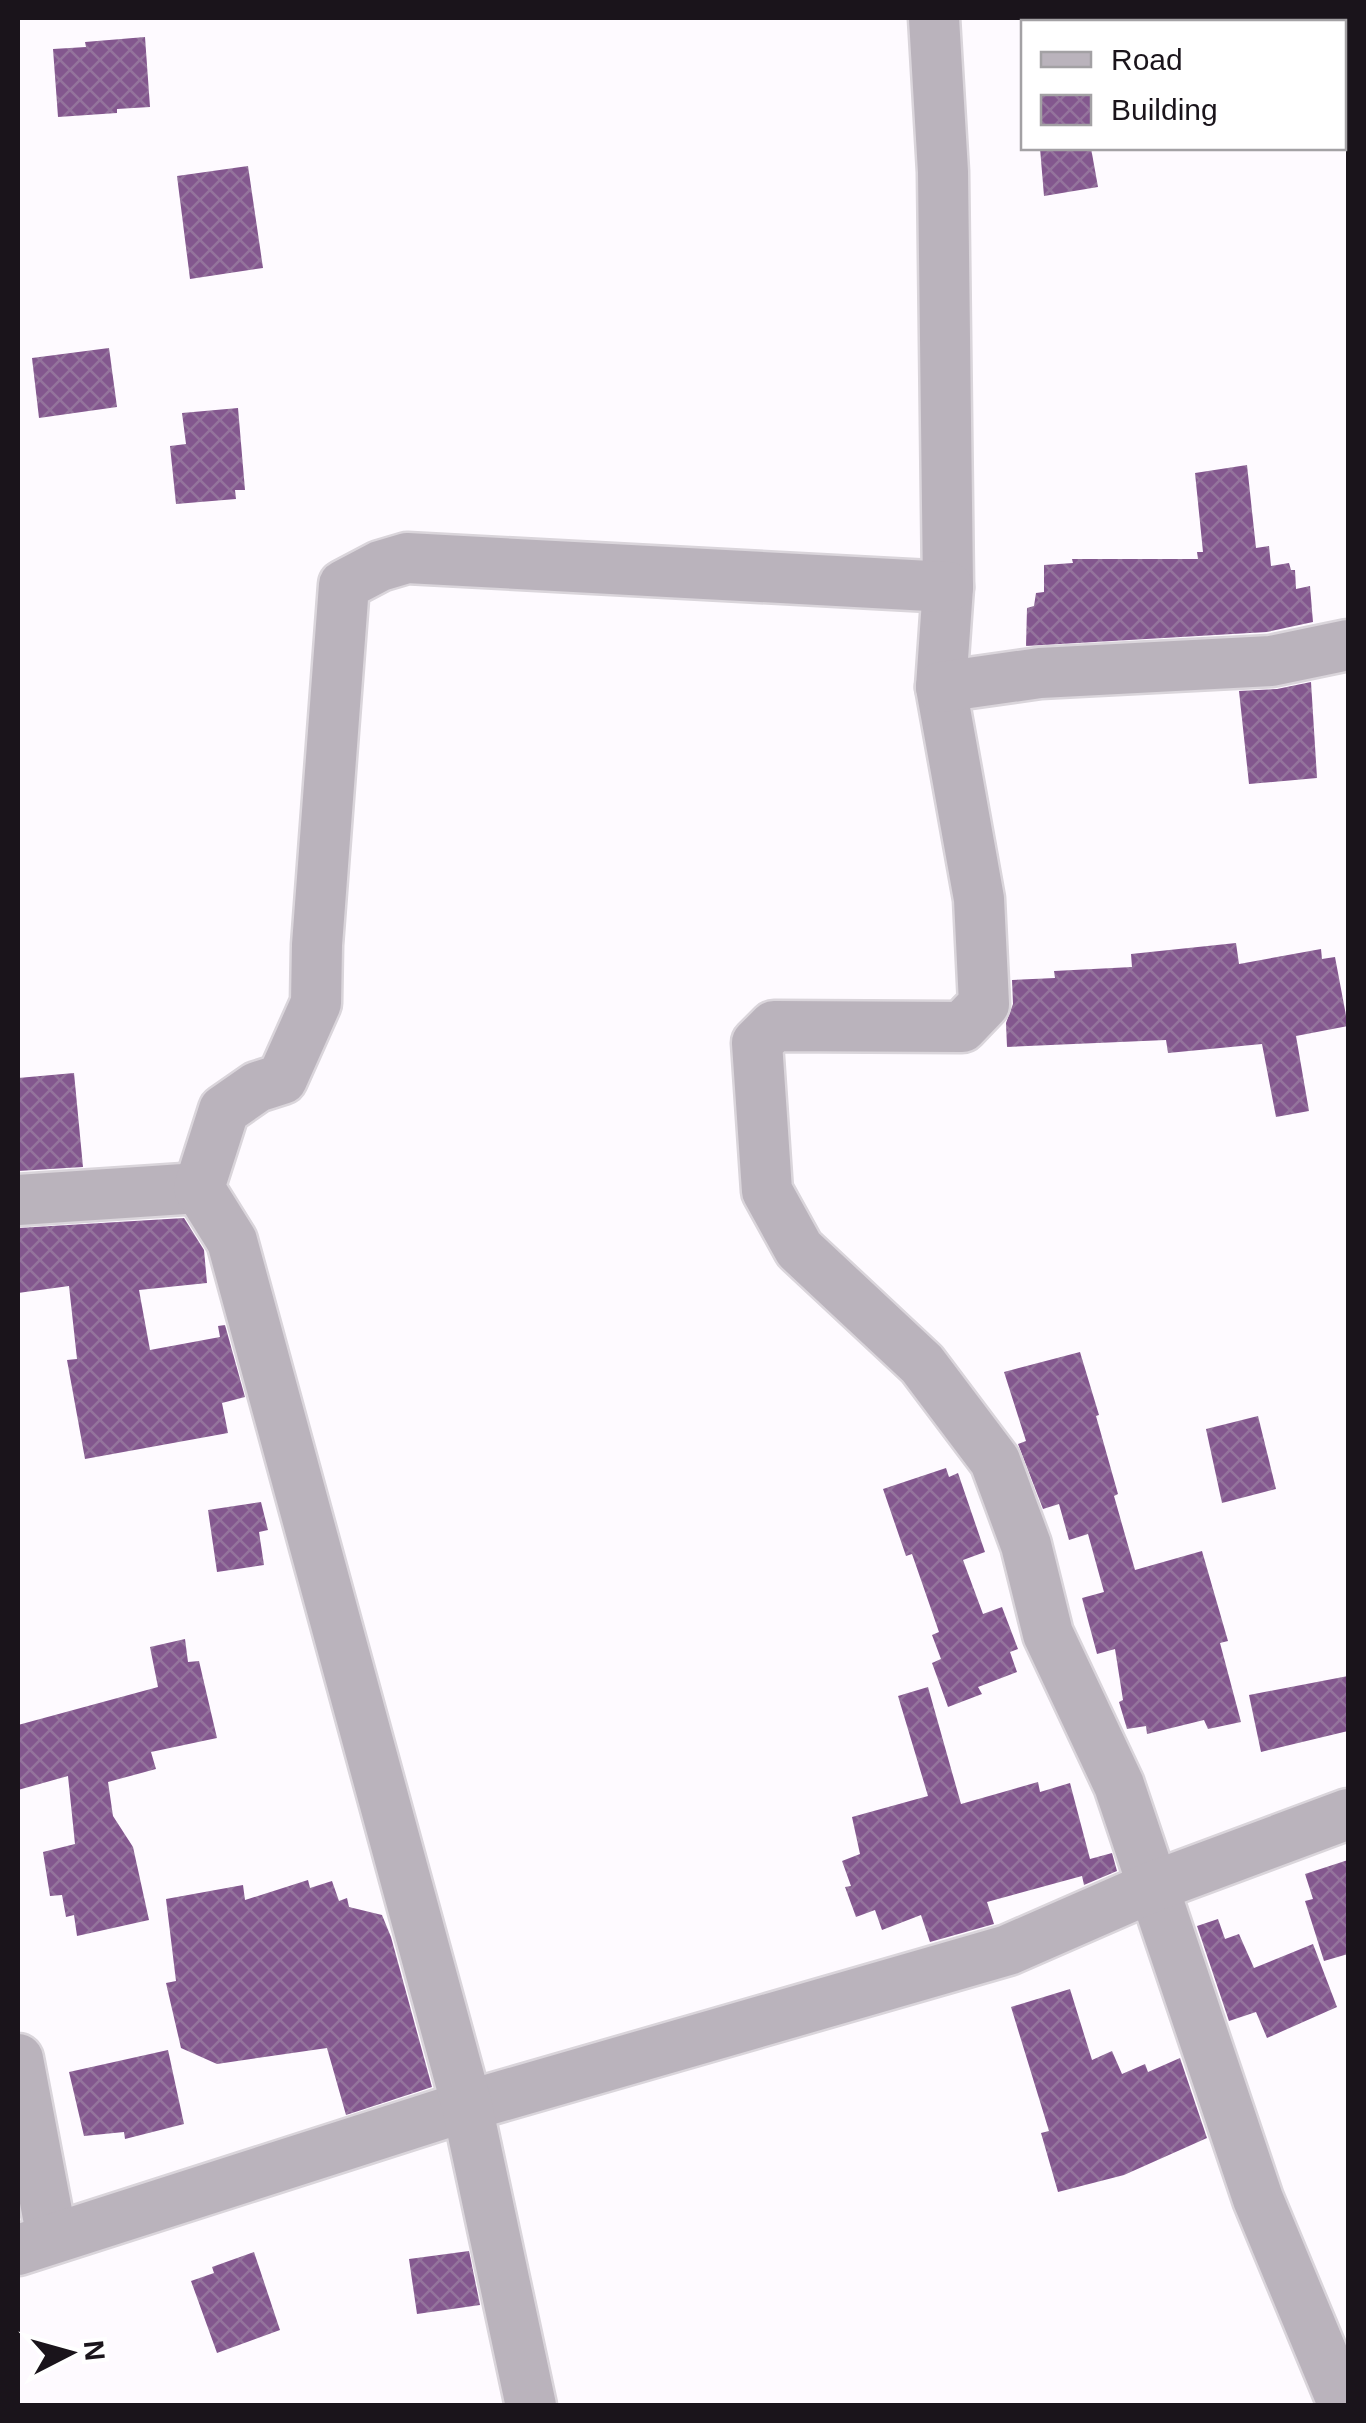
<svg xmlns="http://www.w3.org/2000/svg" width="1366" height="2423" viewBox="0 0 1366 2423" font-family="Arial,sans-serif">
  <defs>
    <pattern id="building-cross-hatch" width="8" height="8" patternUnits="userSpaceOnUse" patternTransform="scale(2.5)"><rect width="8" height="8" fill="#83578e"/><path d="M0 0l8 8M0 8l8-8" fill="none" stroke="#94749c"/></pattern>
  </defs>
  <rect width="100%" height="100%" fill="#fefaff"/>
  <g fill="url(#building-cross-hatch)">
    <polygon points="145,37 150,107 117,109 117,113 58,117 53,49 86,47 85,42"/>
    <polygon points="1040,148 1091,148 1098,187 1044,196"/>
    <polygon points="248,166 263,268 190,279 177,176"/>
    <polygon points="109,348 117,407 39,418 32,358"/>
    <polygon points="238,408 245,490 235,490 236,499 176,504 170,446 186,444 182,413"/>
    <polygon points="1247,465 1256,548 1269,546 1271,566 1289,563 1291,570 1295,570 1296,589 1310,586 1313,622 1267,632 1026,646 1027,608 1034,606 1036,593 1044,592 1044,565 1073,563 1072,559 1198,559 1197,552 1203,552 1195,473"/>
    <polygon points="1311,682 1317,778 1249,784 1239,691 1277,689"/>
    <polygon points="1236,943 1239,964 1321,949 1322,959 1335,957 1348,1026 1296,1036 1309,1111 1276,1117 1262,1044 1168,1053 1166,1040 1007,1047 1006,1023 1013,1004 1012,980 1055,978 1054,971 1132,967 1131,954"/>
    <polygon points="74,1073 83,1167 18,1171 18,1078"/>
    <polygon points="184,1218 204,1250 207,1283 139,1290 150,1350 220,1337 218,1326 225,1325 245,1397 222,1403 228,1433 85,1459 67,1360 77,1359 69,1286 18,1293 18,1228"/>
    <polygon points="1080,1352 1099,1415 1096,1416 1118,1494 1114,1496 1135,1570 1202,1551 1228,1641 1220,1643 1241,1722 1208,1729 1204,1720 1147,1734 1146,1726 1127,1729 1119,1702 1123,1700 1115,1649 1097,1654 1082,1598 1104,1592 1088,1534 1069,1540 1059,1504 1043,1509 1018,1444 1026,1441 1004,1372"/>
    <polygon points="1258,1416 1276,1489 1222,1503 1206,1429"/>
    <polygon points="946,1468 949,1477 958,1473 985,1552 963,1560 983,1614 1002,1607 1018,1649 1010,1652 1017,1672 978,1687 982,1694 948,1707 932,1663 941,1659 932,1635 939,1632 912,1554 906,1556 883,1489"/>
    <polygon points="261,1502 268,1530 259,1532 264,1565 217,1572 208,1510"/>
    <polygon points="185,1639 188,1662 199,1661 217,1738 151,1752 156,1769 108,1782 113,1816 133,1847 149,1920 77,1936 74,1915 66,1917 62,1895 50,1896 43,1852 75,1844 68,1776 18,1790 18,1725 158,1687 150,1647"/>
    <polygon points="1348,1676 1348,1731 1261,1752 1249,1695"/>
    <polygon points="928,1687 961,1804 1038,1782 1040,1792 1070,1783 1090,1859 1112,1853 1117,1871 1084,1885 1082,1876 987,1902 994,1924 930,1942 921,1915 882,1930 875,1910 856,1917 845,1887 851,1886 842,1861 860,1854 852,1817 928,1796 898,1696"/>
    <polygon points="1348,1860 1348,1954 1324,1961 1305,1901 1313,1899 1305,1874"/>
    <polygon points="308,1880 310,1888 332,1881 339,1901 347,1898 349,1907 382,1915 391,1937 432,2087 346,2115 327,2048 217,2064 181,2048 166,1983 176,1981 166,1899 243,1885 245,1900"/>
    <polygon points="1218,1919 1225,1939 1239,1934 1254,1968 1313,1944 1337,2007 1267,2038 1256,2012 1229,2021 1197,1926"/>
    <polygon points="1070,1989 1092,2060 1112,2051 1122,2074 1145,2064 1148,2072 1180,2058 1207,2138 1124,2175 1058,2192 1041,2133 1049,2131 1011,2007"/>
    <polygon points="168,2050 184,2124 125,2139 124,2132 84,2136 69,2072"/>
    <polygon points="469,2251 480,2305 417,2314 409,2259"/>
    <polygon points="254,2252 280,2330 217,2353 191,2281 214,2273 212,2267"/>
  </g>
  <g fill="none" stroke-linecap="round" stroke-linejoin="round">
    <g stroke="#dad5db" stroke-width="55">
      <g id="minor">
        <polyline points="934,18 943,172 948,587 941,687 979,899 984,1004 962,1027 774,1026 757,1043 767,1191 799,1249 922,1364 995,1461 1026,1545 1048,1634 1119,1785 1258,2199 1344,2406"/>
        <polyline points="941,687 1040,673 1271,661 1348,645"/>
        <polyline points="18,1200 199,1188"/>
        <polyline points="18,2059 52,2238"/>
        <polyline points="18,2250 467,2106 1008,1950 1152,1887 1348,1814"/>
        <polyline points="531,2406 467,2106 232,1241 199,1188 224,1110 257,1087 282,1079 316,1003 317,945 344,585 380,566 407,558 948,587"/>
      </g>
    </g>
    <use href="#minor" stroke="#bab3bc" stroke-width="50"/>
  </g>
  <rect width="1366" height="2423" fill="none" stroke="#1a141b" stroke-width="40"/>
  <rect x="1021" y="20" width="325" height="130" fill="#ffffff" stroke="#a3a1a4" stroke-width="2.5"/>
  <rect x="1041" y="52" width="50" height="15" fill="#bab3bc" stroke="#a3a1a4" stroke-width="2.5"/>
  <text x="1111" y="70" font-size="30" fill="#1a141b">Road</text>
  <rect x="1041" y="95" width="50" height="30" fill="url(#building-cross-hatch)" stroke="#a3a1a4" stroke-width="2.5"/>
  <text x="1111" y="120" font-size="30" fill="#1a141b">Building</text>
  <g transform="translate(70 2353) rotate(84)" stroke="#ffffff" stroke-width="8" paint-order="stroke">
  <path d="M0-8L18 38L0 25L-18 38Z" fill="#1a141b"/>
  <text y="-15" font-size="28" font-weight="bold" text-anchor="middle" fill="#1a141b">N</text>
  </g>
</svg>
